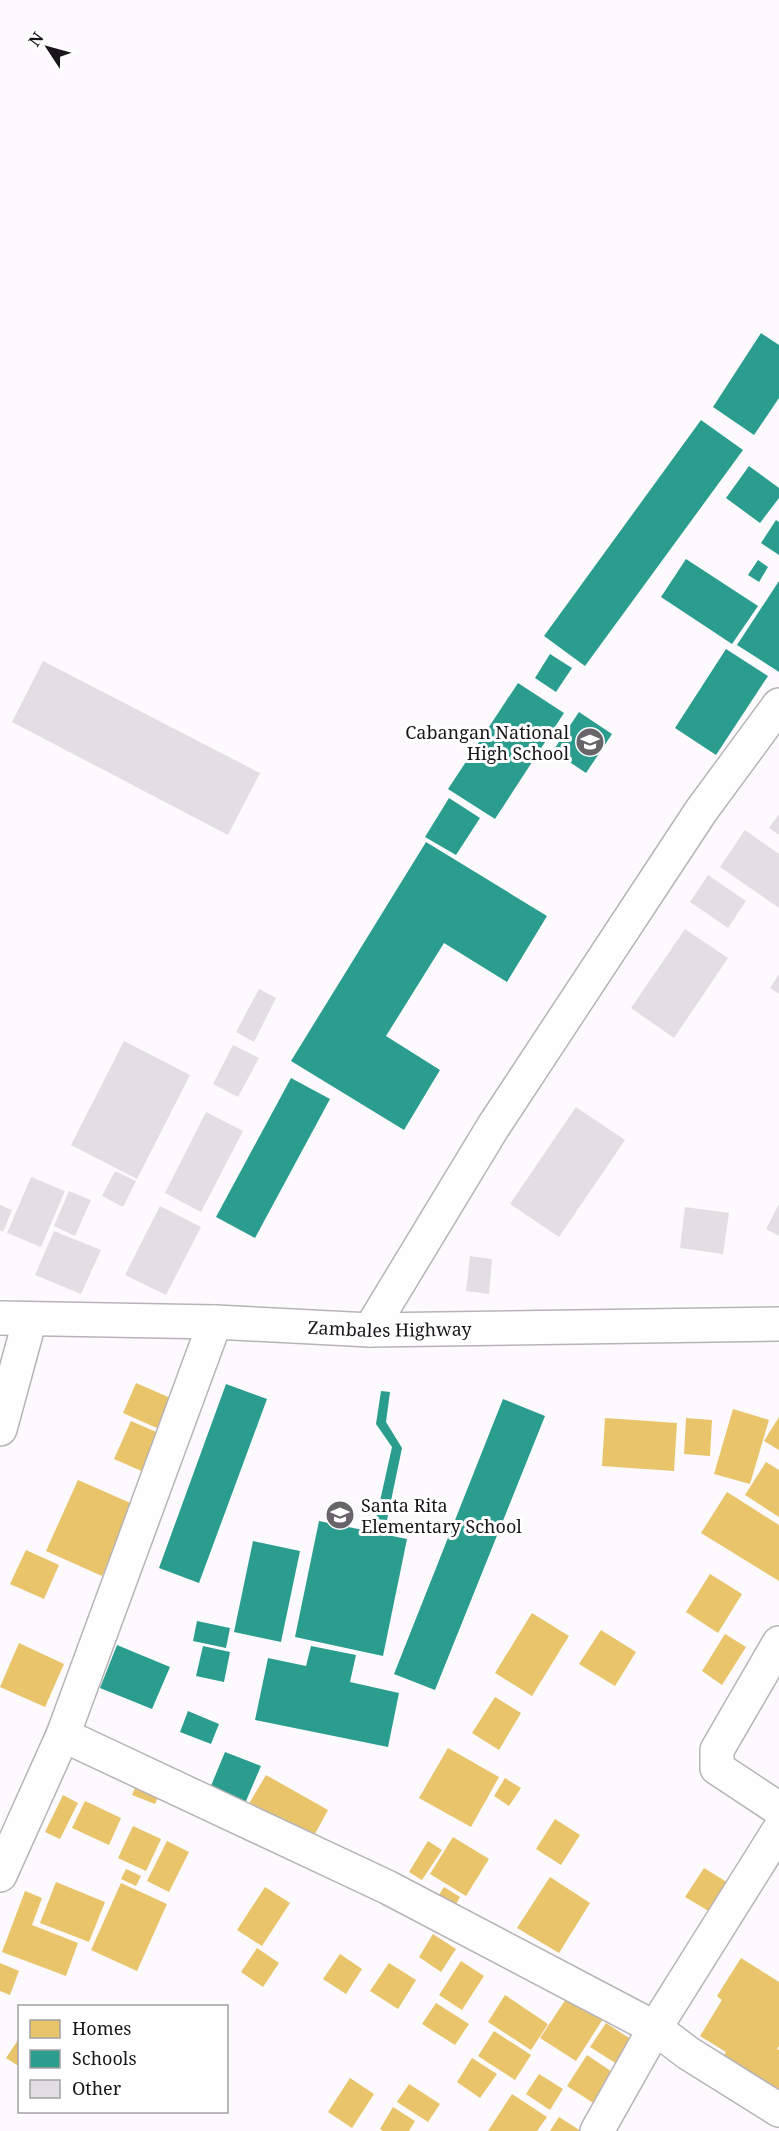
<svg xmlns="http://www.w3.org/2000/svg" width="779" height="2131" viewBox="0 0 779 2131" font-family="'Noto Serif',serif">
  <rect width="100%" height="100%" fill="#fcfafd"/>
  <g fill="#e9c46a">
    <polygon points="136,1383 182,1403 168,1433 123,1413"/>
    <polygon points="733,1409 769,1420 750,1484 714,1474"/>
    <polygon points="779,1417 779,1450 764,1441"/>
    <polygon points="605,1418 677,1423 674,1471 602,1466"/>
    <polygon points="686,1418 712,1420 710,1456 684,1454"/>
    <polygon points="131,1421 163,1435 146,1473 114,1459"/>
    <polygon points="766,1462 779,1470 779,1517 745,1495"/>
    <polygon points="78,1480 135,1505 102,1576 46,1551"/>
    <polygon points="727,1492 779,1525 779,1581 701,1533"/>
    <polygon points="26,1550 59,1565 44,1599 10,1584"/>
    <polygon points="710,1574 742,1594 718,1633 686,1612"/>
    <polygon points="532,1613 569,1636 532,1696 495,1673"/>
    <polygon points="601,1630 636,1652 615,1686 579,1664"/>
    <polygon points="725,1634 746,1647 722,1685 702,1671"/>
    <polygon points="19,1643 64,1664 45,1707 0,1687"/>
    <polygon points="495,1697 521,1713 499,1750 472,1733"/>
    <polygon points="448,1748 499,1777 471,1827 419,1798"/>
    <polygon points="266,1775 328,1810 310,1843 247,1807"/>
    <polygon points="140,1777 163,1786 155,1804 132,1795"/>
    <polygon points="505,1778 521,1788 509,1806 494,1796"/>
    <polygon points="63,1795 78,1803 60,1839 45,1832"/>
    <polygon points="85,1801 121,1818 109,1845 72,1828"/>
    <polygon points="555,1819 580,1835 561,1865 536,1849"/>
    <polygon points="133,1826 161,1839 146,1871 118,1858"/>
    <polygon points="453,1837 489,1859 466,1896 430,1874"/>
    <polygon points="167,1841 189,1852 169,1892 147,1881"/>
    <polygon points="428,1841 442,1850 422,1880 409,1872"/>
    <polygon points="704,1868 735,1887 717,1916 685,1897"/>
    <polygon points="126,1869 141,1876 136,1886 121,1879"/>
    <polygon points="550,1877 590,1903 559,1953 517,1928"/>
    <polygon points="56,1882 105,1902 89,1942 40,1923"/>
    <polygon points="121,1883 167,1904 137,1971 91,1950"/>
    <polygon points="265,1887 290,1903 262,1946 237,1930"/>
    <polygon points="444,1887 460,1897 449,1916 432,1906"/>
    <polygon points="25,1891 42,1898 32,1925 78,1943 66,1976 2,1952"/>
    <polygon points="433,1934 456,1949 441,1972 419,1957"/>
    <polygon points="257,1948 279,1963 263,1987 241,1972"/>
    <polygon points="340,1954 362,1969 346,1994 323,1979"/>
    <polygon points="741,1958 779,1982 779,2046 777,2049 779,2050 779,2107 716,2068 726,2052 700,2036 722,2000 717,1996"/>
    <polygon points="461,1961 484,1976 462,2010 439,1995"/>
    <polygon points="0,1963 19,1971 10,1995 0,1991"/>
    <polygon points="389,1963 416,1980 398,2009 370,1991"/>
    <polygon points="505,1995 548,2024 531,2050 488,2022"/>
    <polygon points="568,1996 603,2019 576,2061 540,2038"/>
    <polygon points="436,2003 469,2024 455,2045 422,2024"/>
    <polygon points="606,2023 640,2045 625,2069 590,2047"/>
    <polygon points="494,2031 531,2055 515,2080 478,2056"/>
    <polygon points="20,2037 20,2067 6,2058"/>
    <polygon points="587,2055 618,2076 598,2106 567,2086"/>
    <polygon points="472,2058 497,2074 480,2098 457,2082"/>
    <polygon points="539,2074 563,2089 550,2110 526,2094"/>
    <polygon points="350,2078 374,2094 352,2128 328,2112"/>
    <polygon points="409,2084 440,2104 428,2122 397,2102"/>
    <polygon points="512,2094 547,2117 537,2131 488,2131"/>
    <polygon points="393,2107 415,2121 409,2131 383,2131 380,2129"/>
    <polygon points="559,2117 581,2131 550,2131"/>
  </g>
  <g fill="#2a9d8f">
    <polygon points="761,333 779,345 779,398 754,435 713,407"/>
    <polygon points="701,420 743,450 585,666 544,636"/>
    <polygon points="749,466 779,488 779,498 760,523 726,498"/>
    <polygon points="776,520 779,522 779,555 761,543"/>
    <polygon points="686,559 758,606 732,644 661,597"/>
    <polygon points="758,560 768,567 759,582 748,575"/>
    <polygon points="779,581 779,672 737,645"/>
    <polygon points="726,649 768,676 716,755 675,728"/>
    <polygon points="550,654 572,668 556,692 535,678"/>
    <polygon points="518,683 564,713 495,819 448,789"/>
    <polygon points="579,712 612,734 586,773 553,751"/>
    <polygon points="449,798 480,818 456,855 425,837"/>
    <polygon points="426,842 547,916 507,982 444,943 386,1036 440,1070 404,1130 291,1061"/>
    <polygon points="291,1078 330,1099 255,1238 216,1217"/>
    <polygon points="226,1384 267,1399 199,1583 159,1568"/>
    <polygon points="381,1391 390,1392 386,1422 402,1448 387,1520 376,1519 392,1447 376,1424"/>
    <polygon points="503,1399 545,1416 435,1690 394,1674"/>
    <polygon points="319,1521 407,1539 383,1656 295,1637"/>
    <polygon points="253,1541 300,1551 281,1642 234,1632"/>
    <polygon points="197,1621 230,1628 226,1648 193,1641"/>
    <polygon points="117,1645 170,1667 152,1709 100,1688"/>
    <polygon points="203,1646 230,1652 224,1682 196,1676"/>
    <polygon points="311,1646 356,1655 350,1682 399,1693 388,1747 255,1720 268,1658 306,1666"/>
    <polygon points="188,1711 219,1724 211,1744 180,1732"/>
    <polygon points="225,1752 261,1766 243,1808 208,1793"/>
  </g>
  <g fill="#e2dfe4">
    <polygon points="43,661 260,773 228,835 12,722"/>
    <polygon points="779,814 779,835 769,828"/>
    <polygon points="745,830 779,854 779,908 720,867"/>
    <polygon points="708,875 746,901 728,928 690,902"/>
    <polygon points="685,929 728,958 674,1038 631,1008"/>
    <polygon points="779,974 779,994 770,988"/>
    <polygon points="259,989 276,998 254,1042 236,1032"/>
    <polygon points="124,1041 190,1075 137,1179 71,1145"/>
    <polygon points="233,1045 259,1058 238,1097 213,1084"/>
    <polygon points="576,1107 625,1140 559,1237 510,1204"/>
    <polygon points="206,1112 243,1131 201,1212 165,1193"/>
    <polygon points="115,1171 136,1181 123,1207 102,1196"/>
    <polygon points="31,1177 65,1191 41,1247 7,1233"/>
    <polygon points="69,1191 91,1200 75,1236 54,1226"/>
    <polygon points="779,1204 779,1236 766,1229"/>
    <polygon points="0,1205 12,1210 3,1232 0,1230"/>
    <polygon points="160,1206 201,1227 166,1295 125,1275"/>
    <polygon points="685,1207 729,1213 723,1254 680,1248"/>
    <polygon points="54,1231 101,1250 81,1294 35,1275"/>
    <polygon points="470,1256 492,1259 489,1294 466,1291"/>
  </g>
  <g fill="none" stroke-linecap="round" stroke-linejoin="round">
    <g stroke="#b7b4b8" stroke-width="36">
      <g id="street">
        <polyline points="370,1330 493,1127 701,811 779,705"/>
        <polyline points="0,1429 30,1319"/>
        <polyline points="779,1643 717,1750 717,1768 779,1809"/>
        <polyline points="63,1735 387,1887 655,2028 688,2053 779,2110"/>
        <polyline points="0,1875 63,1735 215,1322"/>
        <polyline points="597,2131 655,2028 779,1830"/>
      </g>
    </g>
    <g stroke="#b7b4b8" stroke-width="36">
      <g id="primary">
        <path id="s1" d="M0,1318l215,4 155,8 409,-6"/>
      </g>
    </g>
    <use href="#street" stroke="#fffeff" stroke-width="33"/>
    <use href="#primary" stroke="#fffeff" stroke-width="33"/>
  </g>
  <defs>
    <g id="school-disc" transform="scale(1.5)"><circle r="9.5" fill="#686569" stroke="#fff"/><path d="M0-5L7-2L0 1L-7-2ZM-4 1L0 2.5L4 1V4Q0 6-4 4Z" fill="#fff"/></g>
  </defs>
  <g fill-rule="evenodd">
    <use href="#school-disc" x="590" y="742"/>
    <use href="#school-disc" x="340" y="1515"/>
  </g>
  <g text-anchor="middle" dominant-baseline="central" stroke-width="6" stroke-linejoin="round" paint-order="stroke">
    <g font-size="18" fill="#19151a" stroke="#fff" text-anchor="end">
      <text x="569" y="732">Cabangan National<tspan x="569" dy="21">High School</tspan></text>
      <text x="361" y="1505" text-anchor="start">Santa Rita<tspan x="361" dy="21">Elementary School</tspan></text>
    </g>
    <g font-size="18" fill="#19151a" stroke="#fff">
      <text stroke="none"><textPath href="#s1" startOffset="390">Zambales Highway</textPath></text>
    </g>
  </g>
  <rect x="18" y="2005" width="210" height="108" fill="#ffffff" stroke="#a3a1a3" stroke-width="1.5"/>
  <rect x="30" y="2020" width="30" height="18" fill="#e9c46a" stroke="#a3a1a3" stroke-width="1.5"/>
  <text x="72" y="2035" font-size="18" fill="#19151a">Homes</text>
  <rect x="30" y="2050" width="30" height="18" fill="#2a9d8f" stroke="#a3a1a3" stroke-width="1.5"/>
  <text x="72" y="2065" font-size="18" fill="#19151a">Schools</text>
  <rect x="30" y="2080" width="30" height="18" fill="#e2dfe4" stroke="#a3a1a3" stroke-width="1.5"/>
  <text x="72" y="2095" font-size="18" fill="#19151a">Other</text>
  <g transform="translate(48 48) rotate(306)" stroke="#ffffff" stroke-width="4.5" paint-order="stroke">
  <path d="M0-4.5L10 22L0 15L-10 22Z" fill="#19151a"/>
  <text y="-9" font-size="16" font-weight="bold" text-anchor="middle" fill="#19151a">N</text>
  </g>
</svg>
